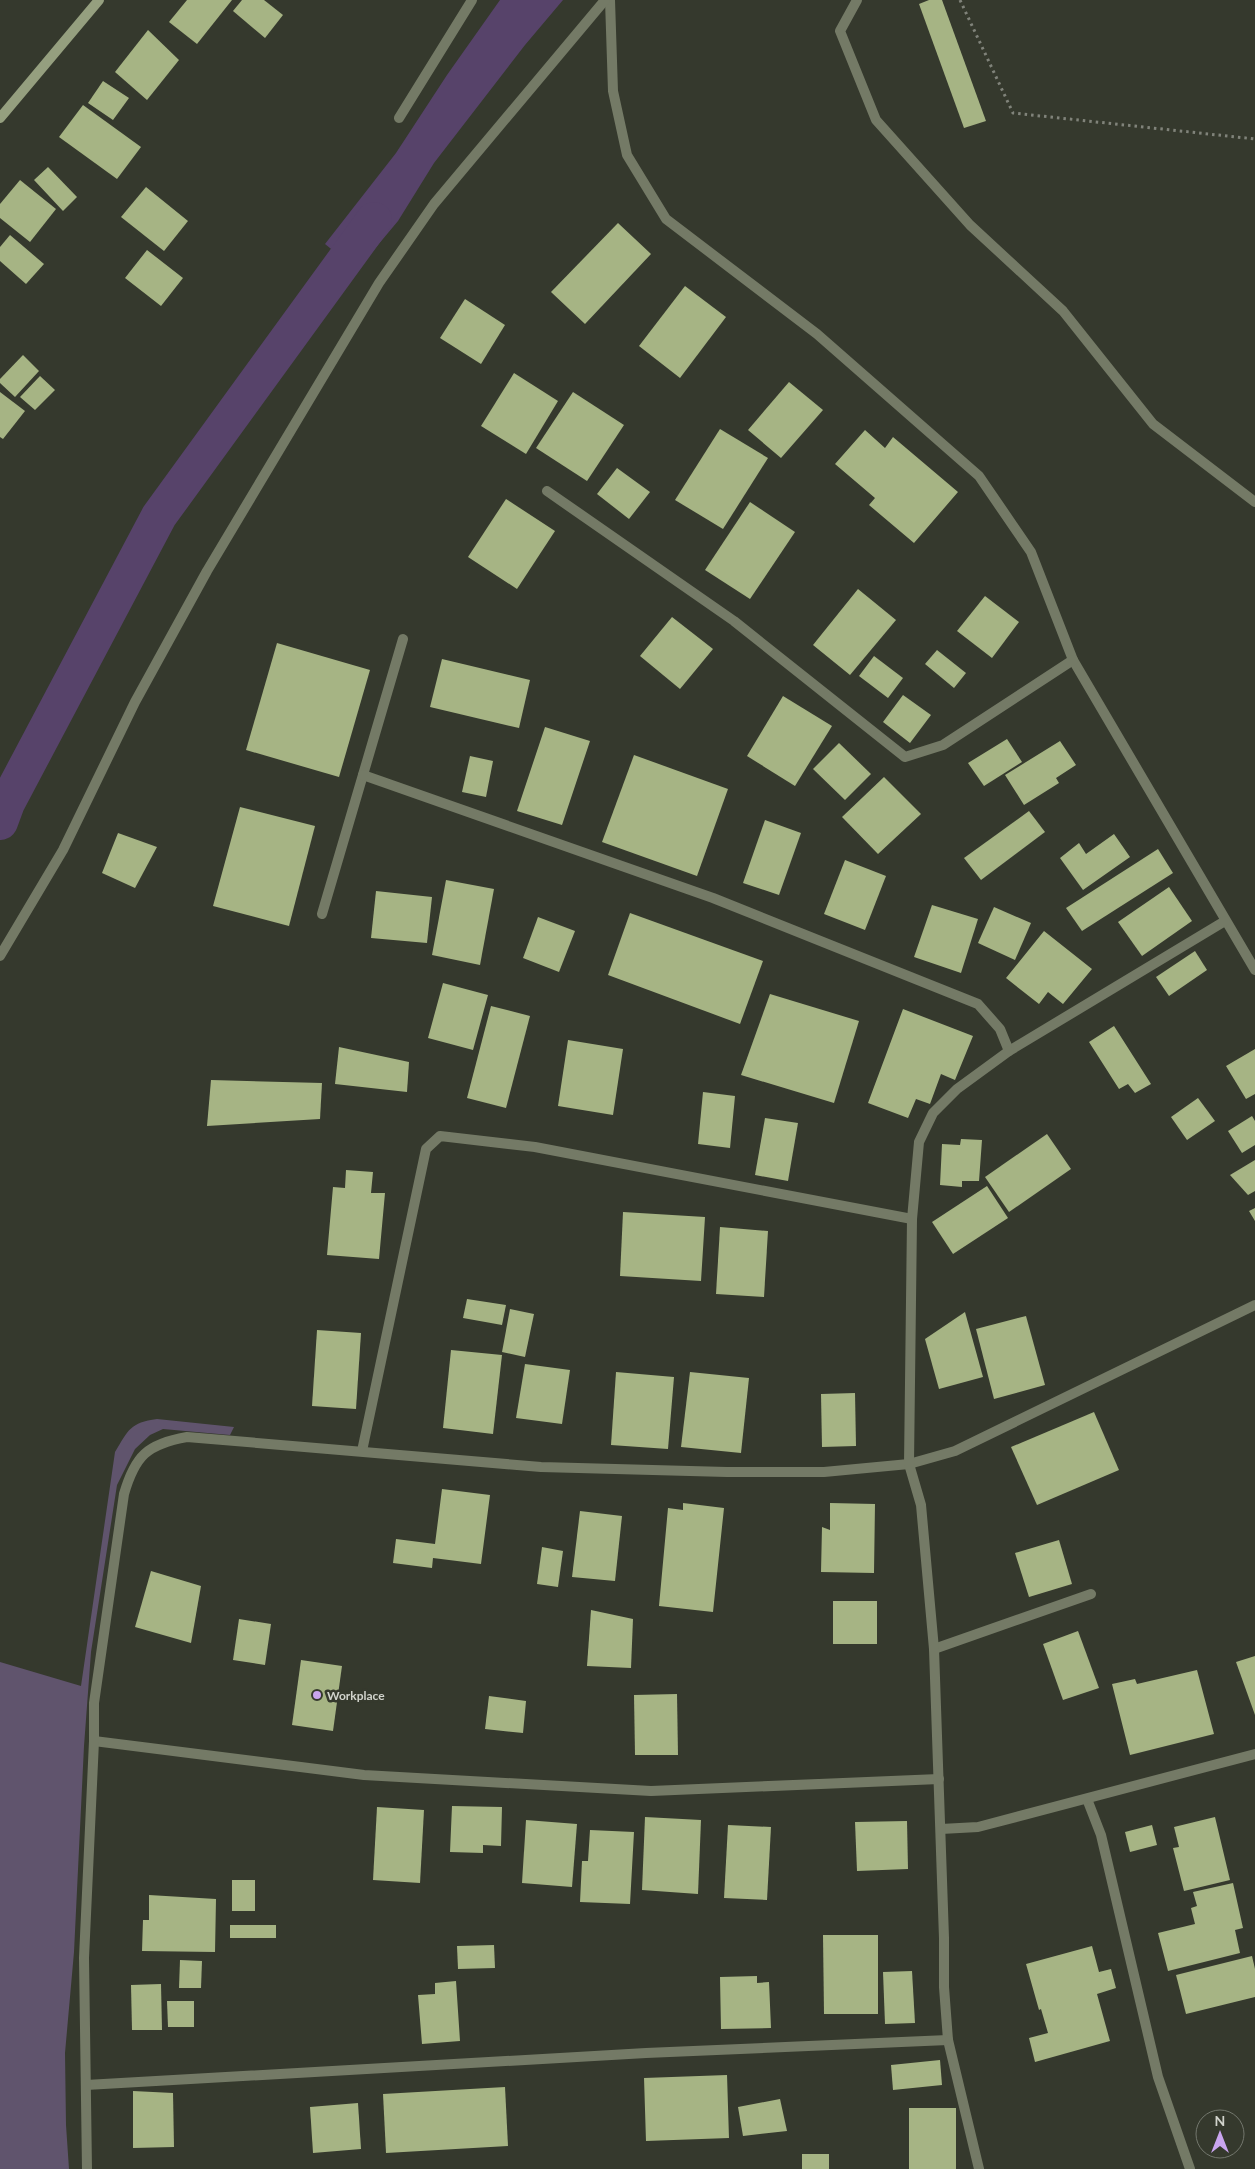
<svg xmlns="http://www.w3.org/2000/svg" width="1255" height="2169" viewBox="0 0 1255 2169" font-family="Lato,sans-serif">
  <rect width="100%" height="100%" fill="#35392d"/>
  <path fill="#60546d" d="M157,1419l77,8 -4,8 -67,-6 -13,6 -15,14 -18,36 -26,167 -7,94 -10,206 -9,101 1,72 3,44h-69v-507l81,24 34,-234c14,-23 15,-29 42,-33z"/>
  <polygon fill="#57436a" points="500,0 563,0 525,45 434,163 398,221 357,270 325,244 396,153 447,75"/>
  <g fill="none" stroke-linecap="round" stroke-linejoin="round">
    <polyline stroke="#57436a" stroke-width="36" points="0,822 7,803 159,516 374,220"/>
  </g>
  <g fill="#a6b484">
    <polygon points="187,0 232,0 197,44 169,22"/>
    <polygon points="242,0 264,0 283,15 265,38 233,11"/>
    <polygon points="929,0 942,0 986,121 964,128 919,4"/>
    <polygon points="148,30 179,60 147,100 115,72"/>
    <polygon points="103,81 129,98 113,120 88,103"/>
    <polygon points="83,105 141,147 117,179 59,137"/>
    <polygon points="48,167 77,197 63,211 34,180"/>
    <polygon points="20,180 56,209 30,242 0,218 0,204"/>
    <polygon points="146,187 188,221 164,251 121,217"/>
    <polygon points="618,223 651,254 585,324 551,292"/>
    <polygon points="10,235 44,264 26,284 0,261 0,247"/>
    <polygon points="147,250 183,278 161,306 125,278"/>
    <polygon points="685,286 726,317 680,378 639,346"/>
    <polygon points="465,299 505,325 481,364 440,338"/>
    <polygon points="23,355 39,371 15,397 0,383 0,379"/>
    <polygon points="514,373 558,401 526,454 481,426"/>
    <polygon points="40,376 55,390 35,410 20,397"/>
    <polygon points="789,382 823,410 781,458 748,430"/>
    <polygon points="0,392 25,411 3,439 0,437"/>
    <polygon points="573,392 624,425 587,481 536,448"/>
    <polygon points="720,429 768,458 723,529 675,500"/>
    <polygon points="865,430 885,448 893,437 958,492 914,543 869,505 875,498 835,464"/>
    <polygon points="617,468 650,492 629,519 597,494"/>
    <polygon points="506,499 555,531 517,589 468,557"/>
    <polygon points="750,502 795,532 750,599 705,570"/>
    <polygon points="858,589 896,620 850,675 813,645"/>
    <polygon points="985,596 1019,622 992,658 957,631"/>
    <polygon points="672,617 713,649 680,689 640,656"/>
    <polygon points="277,643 370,670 339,777 246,750"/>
    <polygon points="937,650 966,673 954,688 925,664"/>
    <polygon points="874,656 903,678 888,698 859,676"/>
    <polygon points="442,659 530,680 519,728 430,707"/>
    <polygon points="903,695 931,715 910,743 883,722"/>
    <polygon points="783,696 832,726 795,786 747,756"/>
    <polygon points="545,727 590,741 562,825 517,811"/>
    <polygon points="1007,739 1022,762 984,786 968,763"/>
    <polygon points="1060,741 1076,765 1056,778 1059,783 1024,805 1005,775"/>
    <polygon points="839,743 871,774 845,800 813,769"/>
    <polygon points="634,755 728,789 697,876 602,842"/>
    <polygon points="470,756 493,761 486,797 462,792"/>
    <polygon points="884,777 921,814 878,854 842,817"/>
    <polygon points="240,807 315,826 289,926 213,906"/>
    <polygon points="1029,811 1045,832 981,880 964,858"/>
    <polygon points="765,820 801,833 779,895 743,883"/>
    <polygon points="118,833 157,847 135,888 102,873"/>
    <polygon points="1114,834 1130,857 1083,890 1060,858 1079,843 1086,854"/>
    <polygon points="1158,849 1173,873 1082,931 1066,908"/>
    <polygon points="845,860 886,876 865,930 824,914"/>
    <polygon points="446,880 494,889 480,965 432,955"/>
    <polygon points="1169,887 1192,921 1142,956 1118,922"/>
    <polygon points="376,891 432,897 427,943 371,938"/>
    <polygon points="932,905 978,919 961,973 914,957"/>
    <polygon points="994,907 1031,923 1015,960 978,943"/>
    <polygon points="630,913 763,961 740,1024 608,975"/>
    <polygon points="538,917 575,931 559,972 523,958"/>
    <polygon points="1044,931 1092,969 1063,1004 1048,992 1039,1004 1006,978"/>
    <polygon points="1195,951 1207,970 1169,996 1156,977"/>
    <polygon points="443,983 488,995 473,1050 428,1038"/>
    <polygon points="770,994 859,1021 834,1103 741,1075"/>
    <polygon points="491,1006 530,1016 506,1108 467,1098"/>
    <polygon points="903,1009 973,1036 955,1080 941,1074 930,1104 916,1099 908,1118 868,1103"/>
    <polygon points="1114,1026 1151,1084 1135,1093 1128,1084 1119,1089 1089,1042"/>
    <polygon points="568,1040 623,1049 613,1115 558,1106"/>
    <polygon points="339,1047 409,1062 407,1092 335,1084"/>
    <polygon points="1255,1049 1255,1094 1246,1099 1226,1066"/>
    <polygon points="211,1080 322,1083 320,1119 207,1126"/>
    <polygon points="703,1092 735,1096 730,1148 698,1144"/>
    <polygon points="1198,1098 1215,1121 1187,1140 1171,1117"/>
    <polygon points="1252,1116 1255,1121 1255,1145 1242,1153 1228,1131"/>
    <polygon points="765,1118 798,1123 788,1181 755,1175"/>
    <polygon points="1047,1134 1071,1169 1009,1212 985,1177"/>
    <polygon points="961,1139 982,1140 979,1181 962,1181 962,1187 940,1185 942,1144 960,1145"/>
    <polygon points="1255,1160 1255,1191 1248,1195 1230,1175"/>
    <polygon points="346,1170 373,1172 371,1193 385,1193 379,1259 327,1255 333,1187 345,1188"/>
    <polygon points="987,1186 1008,1218 953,1254 932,1222"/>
    <polygon points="1255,1208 1255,1221 1249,1211"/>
    <polygon points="623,1212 705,1217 701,1281 620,1276"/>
    <polygon points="720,1227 768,1231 764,1297 716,1294"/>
    <polygon points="467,1299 506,1305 502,1325 463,1318"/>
    <polygon points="510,1309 534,1314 525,1357 502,1352"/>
    <polygon points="965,1312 983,1377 939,1389 925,1339"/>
    <polygon points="1026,1316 1045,1385 994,1399 976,1329"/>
    <polygon points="317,1330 361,1333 356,1409 312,1406"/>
    <polygon points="451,1350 502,1355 493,1434 443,1428"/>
    <polygon points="525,1364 570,1370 562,1424 516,1418"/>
    <polygon points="616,1372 674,1377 668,1449 611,1445"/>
    <polygon points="690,1372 749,1378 741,1453 681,1447"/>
    <polygon points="855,1393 856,1446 822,1447 821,1394"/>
    <polygon points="1094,1412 1119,1470 1037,1505 1011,1447"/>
    <polygon points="442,1489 490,1495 481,1564 433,1558 432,1568 393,1563 396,1539 435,1544"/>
    <polygon points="683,1503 724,1508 713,1612 659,1606 668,1508 683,1510"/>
    <polygon points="830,1503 875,1504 874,1573 821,1572 822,1527 830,1530"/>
    <polygon points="580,1511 622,1516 615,1581 572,1577"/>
    <polygon points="1059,1540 1072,1584 1029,1597 1015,1553"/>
    <polygon points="542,1547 563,1551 558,1587 537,1584"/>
    <polygon points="151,1571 201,1586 191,1643 135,1627"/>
    <rect x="833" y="1601" width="44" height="43"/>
    <polygon points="591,1610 633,1619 631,1668 587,1666"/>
    <polygon points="239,1619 271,1624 265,1665 233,1660"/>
    <polygon points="1078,1631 1099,1688 1063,1700 1043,1644"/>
    <polygon points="1255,1656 1255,1715 1236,1662"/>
    <polygon points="301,1660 342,1666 333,1731 292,1725"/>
    <polygon points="1197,1670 1214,1734 1130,1755 1112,1684 1135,1679 1137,1684"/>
    <polygon points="677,1694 678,1755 635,1755 634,1695"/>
    <polygon points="489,1696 526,1701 523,1733 485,1729"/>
    <polygon points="452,1806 502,1807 501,1846 483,1845 483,1853 450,1852"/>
    <polygon points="377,1807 424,1810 420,1883 373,1880"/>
    <polygon points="645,1817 701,1820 698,1894 642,1890"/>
    <polygon points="1215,1817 1230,1880 1184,1891 1173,1848 1179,1847 1174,1827"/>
    <polygon points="526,1820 577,1824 572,1887 522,1883"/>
    <polygon points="907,1821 908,1869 857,1871 855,1822"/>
    <polygon points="728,1825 771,1827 767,1900 724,1898"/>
    <polygon points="1152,1825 1157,1845 1130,1852 1125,1832"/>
    <polygon points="590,1830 634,1832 630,1904 580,1902 582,1861 588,1861"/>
    <rect x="232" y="1880" width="23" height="31"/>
    <polygon points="1233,1883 1243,1928 1235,1930 1240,1953 1168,1971 1158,1933 1195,1924 1191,1908 1197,1906 1193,1892"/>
    <polygon points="149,1895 216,1899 215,1952 142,1951 143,1920 149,1920"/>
    <rect x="230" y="1925" width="46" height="13"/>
    <polygon points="823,1935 878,1935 878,2014 824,2014"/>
    <polygon points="494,1945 495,1968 458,1969 457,1946"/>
    <polygon points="1092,1946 1099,1972 1111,1969 1116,1988 1097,1994 1110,2041 1035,2062 1029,2038 1048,2033 1041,2009 1039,2010 1026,1964"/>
    <polygon points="1252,1956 1255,1969 1255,1997 1186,2014 1176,1975"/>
    <polygon points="180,1960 202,1961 201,1988 179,1988"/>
    <polygon points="912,1971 915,2023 885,2024 883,1972"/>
    <polygon points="757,1976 757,1983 769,1982 771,2028 721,2029 720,1977"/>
    <polygon points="456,1981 460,2041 422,2044 418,1995 435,1994 435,1983"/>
    <polygon points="161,1984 162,2030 132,2030 131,1985"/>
    <polygon points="167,2001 194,2001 194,2027 168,2027"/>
    <polygon points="940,2060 942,2085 893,2090 891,2065"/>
    <polygon points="727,2075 729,2138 646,2141 644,2078"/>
    <polygon points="505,2087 508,2146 386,2153 383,2094"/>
    <polygon points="133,2091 173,2093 174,2147 133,2148"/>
    <polygon points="780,2099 787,2131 743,2136 738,2107"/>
    <polygon points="358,2103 361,2149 313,2153 310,2107"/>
    <rect x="909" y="2108" width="47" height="61"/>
    <rect x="802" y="2154" width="27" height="15"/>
  </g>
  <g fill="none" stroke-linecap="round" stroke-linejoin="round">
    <polyline stroke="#80837a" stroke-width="3" stroke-dasharray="2.5 4" stroke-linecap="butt" points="960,0 1013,113 1255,139"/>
    <g stroke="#747a66" stroke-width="10">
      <polyline points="857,0 840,31 876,120 970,225 1063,311 1153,424 1255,502"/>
      <polyline points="322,914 403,639"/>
      <polyline points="934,1649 1091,1594"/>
    </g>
    <g stroke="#747a66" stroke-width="10">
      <polyline points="610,0 613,91 627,155 666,219 817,334 979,476 1031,552 1073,660 1255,970"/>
      <polyline points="399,118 472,0"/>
      <polyline points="547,491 734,621 905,757 943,745 1073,660"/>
      <polyline points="363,775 713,898 978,1004 1000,1029 1009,1051 1225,921"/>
      <polyline points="0,956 63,850 135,702 207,571 379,283 434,204 605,0"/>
      <polyline points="362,1451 426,1149 440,1136 535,1147 912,1219"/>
      <polyline points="94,1741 364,1775 651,1791 939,1779"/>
      <polyline points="1087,1799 1101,1835 1158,2077 1190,2169"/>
      <polyline points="941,1829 978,1827 1255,1754"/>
      <polyline points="86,2085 646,2053 948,2040"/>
      <path d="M87,2169l-3,-211 10,-217v-38l30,-209c11,-38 23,-50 63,-57l354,30 186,5h97l85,-8 46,-13 300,-146"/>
      <polyline points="979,2169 948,2040 944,1987 944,1938 934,1649 921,1505 909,1464 912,1219 919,1142 933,1113 957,1089 1009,1051"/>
    </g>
    <polyline stroke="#959f7f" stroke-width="10" points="0,118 99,0"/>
  </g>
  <circle fill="#c9a5ee" stroke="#35392d" stroke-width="2" cx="317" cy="1695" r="5"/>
  <g text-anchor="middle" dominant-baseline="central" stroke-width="5" stroke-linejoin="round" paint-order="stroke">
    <g font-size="12" font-weight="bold" fill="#d1d3cc" stroke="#35392d" text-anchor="start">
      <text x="327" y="1695">Workplace</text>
    </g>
  </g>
  <g transform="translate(1220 2134)"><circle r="24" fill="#35392d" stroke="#73776d"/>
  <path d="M0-4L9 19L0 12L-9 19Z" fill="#c9a5ee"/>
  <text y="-8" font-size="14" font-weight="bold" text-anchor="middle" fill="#d1d3cc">N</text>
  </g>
</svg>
